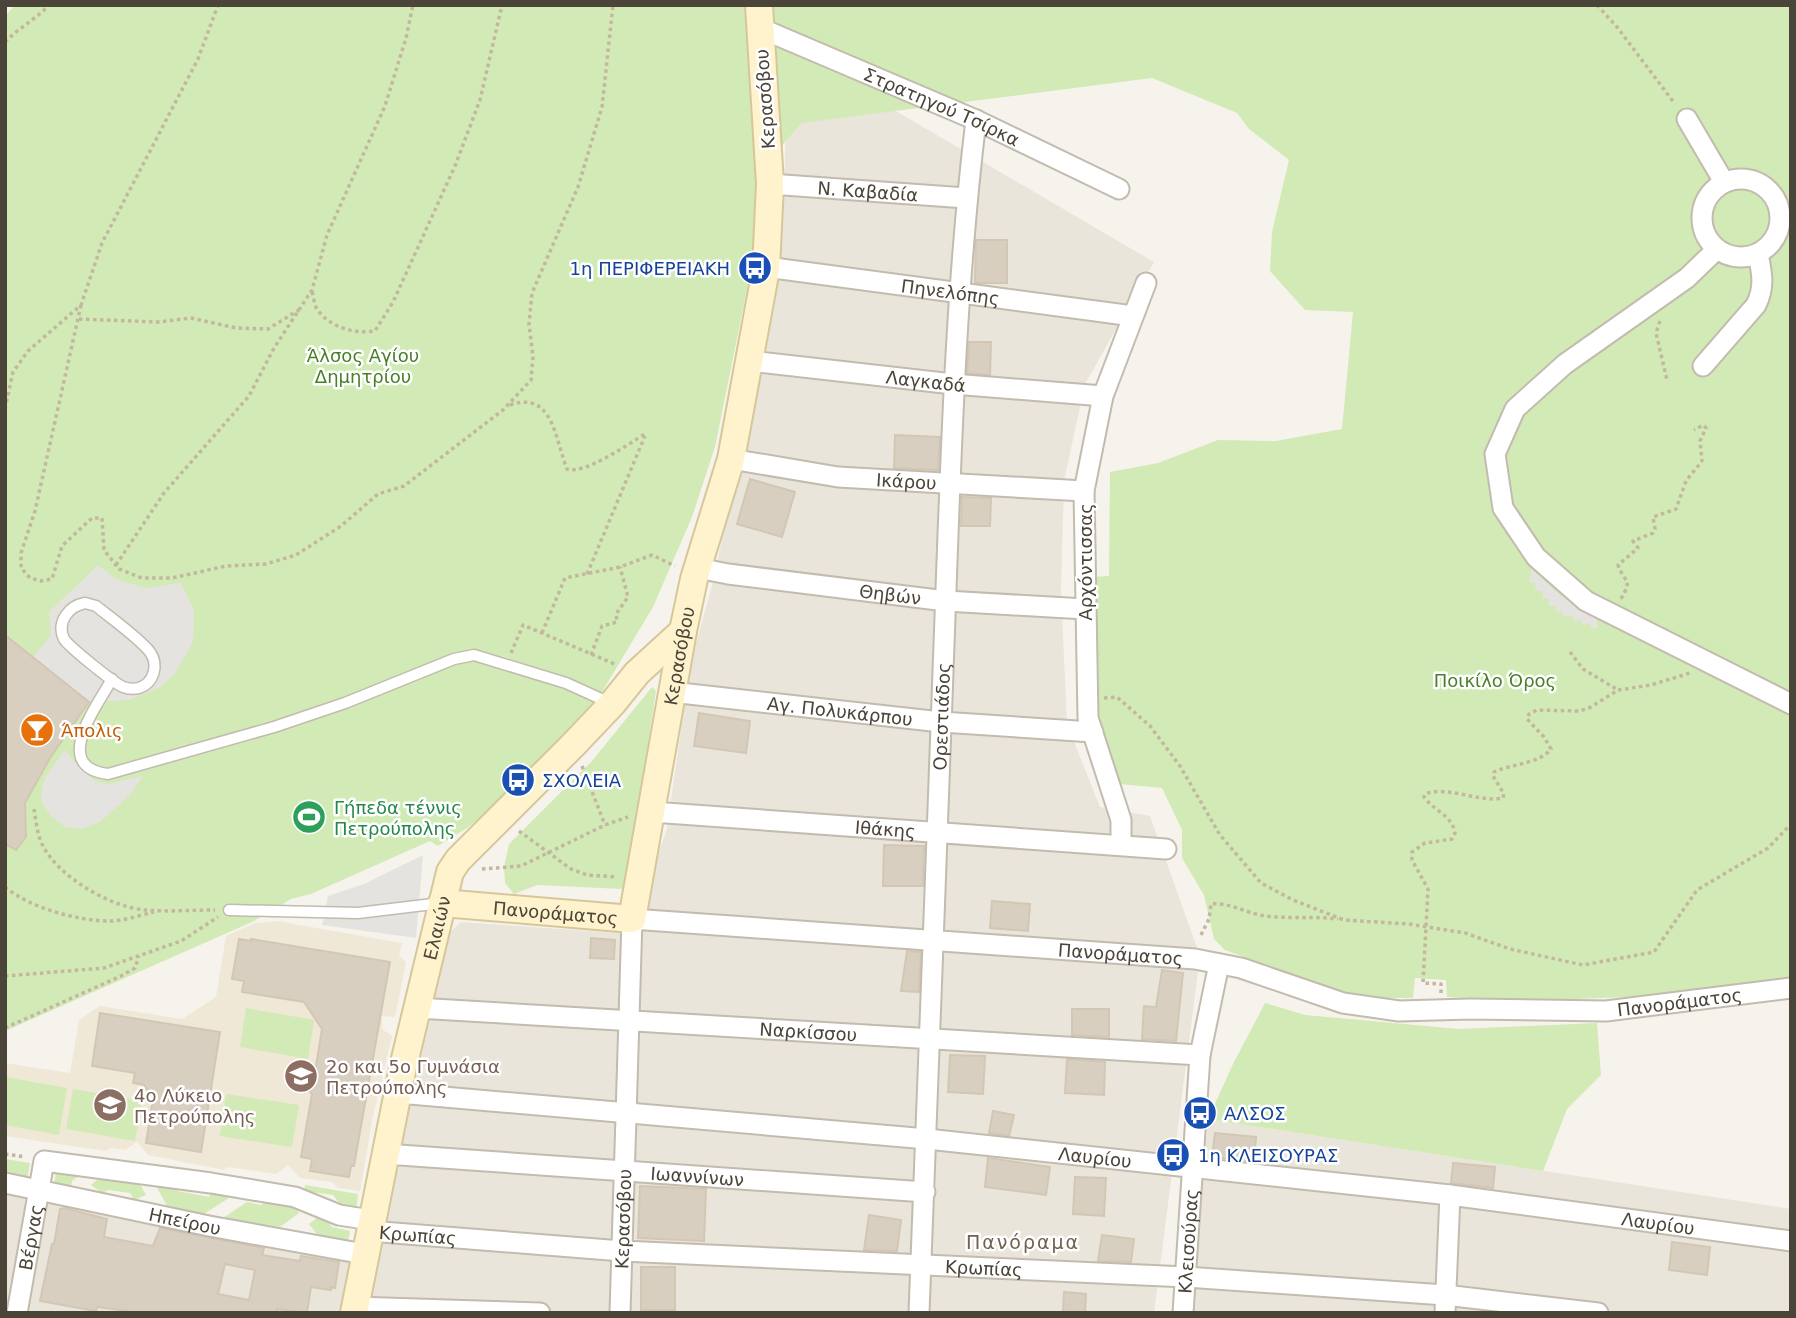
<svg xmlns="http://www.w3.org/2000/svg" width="1796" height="1318" viewBox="0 0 1796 1318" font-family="'DejaVu Sans',sans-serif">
  <rect width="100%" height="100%" fill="#f6f3ec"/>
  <g fill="#eae5da">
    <polygon points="788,48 1154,262 1085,384 1064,481 1061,591 1067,724 1100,807 1150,816 1200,956 1154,1313 365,1313 447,935 461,922 630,934 667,829 690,665 713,582 734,483 755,412 771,308 784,194"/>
    <polygon points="1208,1119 1791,1209 1791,1313 1186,1313 1194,1266"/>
    <polygon points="5,1179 358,1252 347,1313 5,1313"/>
  </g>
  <polygon fill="#efe8d6" points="277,921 402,943 399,956 406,962 395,1017 382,1016 382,1029 392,1036 373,1116 360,1191 338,1188 332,1182 300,1178 288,1165 276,1174 228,1167 224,1170 148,1155 137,1142 125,1150 111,1148 106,1151 5,1136 5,1063 70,1073 79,1020 100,1006 182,1019 216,997 226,936 255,923"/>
  <g fill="#d2eab5">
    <polygon points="15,5 1791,5 1791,981 1629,997 1520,1001 1447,997 1446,980 1415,978 1413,998 1382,998 1340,993 1225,950 1214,939 1204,895 1182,858 1182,830 1162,788 1120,784 1093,712 1092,577 1109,576 1110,472 1158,463 1218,440 1276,441 1342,429 1353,312 1305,310 1270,271 1272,232 1289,160 1249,129 1237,113 1152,78 801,123 755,178 755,234 748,284 715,447 692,517 653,607 602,692 581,718 503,800 467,828 438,846 430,841 311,894 291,899 252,922 5,1031 5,16"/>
    <polygon points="652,687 656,691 629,869 622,889 537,885 514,894 505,883 504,867 509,844 592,761"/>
    <polygon points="1265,1003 1305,1015 1459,1029 1597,1023 1601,1075 1567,1109 1543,1171 1208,1119 1233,1064"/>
    <polygon points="246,1008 314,1020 308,1059 240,1047"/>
    <polygon points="5,1077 67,1088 59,1135 5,1125"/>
    <polygon points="73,1089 142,1101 135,1141 66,1129"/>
    <polygon points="226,1094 299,1105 292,1147 220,1136"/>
    <polygon points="5,1159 30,1163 27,1181 5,1177"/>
    <polygon points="56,1172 85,1172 72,1181 71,1188 54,1185"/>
    <polygon points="104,1174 137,1179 146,1195 134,1200 130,1193 108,1190 102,1193 91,1185"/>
    <polygon points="160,1183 177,1186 177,1191 209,1197 211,1191 226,1193 229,1198 199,1217 170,1211 156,1186"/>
    <polygon points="305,1185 358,1194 356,1211 344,1209 333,1195 304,1191"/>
    <polygon points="268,1199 293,1204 299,1213 280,1227 223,1218 247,1202 261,1205"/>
    <polygon points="322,1214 332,1227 350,1231 347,1247 323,1242 309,1224"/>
  </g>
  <g fill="#e5e3e0">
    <polygon points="98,565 116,579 145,588 181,583 194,610 193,642 175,674 159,688 129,700 89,702 33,657 51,635 49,612"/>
    <polygon points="1531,569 1559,594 1596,617 1598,627 1592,629 1589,623 1583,626 1580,619 1574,622 1571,615 1564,617 1562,611 1556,612 1555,606 1549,606 1549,599 1542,598 1543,591 1535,590 1536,583 1529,582"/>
    <polygon points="65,750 78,766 95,781 108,784 143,776 131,794 100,822 82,829 65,827 51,816 41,801 42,787 46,776"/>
    <polygon points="423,855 416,938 322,925 328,896 364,884"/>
  </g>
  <g fill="#d8cfc1" stroke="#d3c7b4" stroke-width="2" fill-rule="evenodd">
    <polygon points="976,240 1007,240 1007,283 975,283"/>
    <polygon points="969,342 991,342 990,375 967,373"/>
    <polygon points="895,435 940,437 938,470 894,468"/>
    <polygon points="750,479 795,492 782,537 737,524"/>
    <polygon points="962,497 991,498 990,526 961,526"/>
    <polygon points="5,635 89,702 50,758 25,803 26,837 16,850 5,844"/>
    <polygon points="699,713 750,721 746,753 694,746"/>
    <polygon points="884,845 924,846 923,886 883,886"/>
    <polygon points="992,901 1030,904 1028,931 990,928"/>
    <polygon points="591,938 615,940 614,959 590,958"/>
    <polygon points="239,939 251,941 251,939 390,962 354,1166 351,1166 349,1177 310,1171 312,1159 301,1157 312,1094 302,1083 315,1072 322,1029 304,1002 242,992 244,981 232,979"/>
    <polygon points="907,951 921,952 919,992 901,991"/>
    <polygon points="1162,970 1183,973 1176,1041 1142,1039 1144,1006 1156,1007"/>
    <polygon points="1072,1009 1109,1009 1109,1037 1072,1035"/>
    <polygon points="100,1013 220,1032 201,1152 146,1143 153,1099 144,1085 133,1083 135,1073 92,1066"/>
    <polygon points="950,1055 985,1056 983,1094 948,1092"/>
    <polygon points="1067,1059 1105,1062 1104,1095 1065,1093"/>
    <polygon points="993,1111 1014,1115 1009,1136 989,1133"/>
    <polygon points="1215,1133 1256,1137 1254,1162 1212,1157"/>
    <polygon points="988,1158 1050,1167 1046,1195 985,1187"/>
    <polygon points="1453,1163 1495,1167 1493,1188 1451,1183"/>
    <polygon points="1075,1177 1106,1178 1104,1216 1073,1214"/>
    <polygon points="640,1186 706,1189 704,1241 638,1238"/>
    <path d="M64,1208l43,11 -3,18 49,9 7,-18 104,20 -2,7 38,6 1,-5 38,6 -4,26 -4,-1v3l-20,-3 -4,26 -30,-4v4h-149v-2l-31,-4 -1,4 -56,-10 12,-57h2l6,-35zM225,1264l30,6 -6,30 -31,-6z"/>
    <polygon points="869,1215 901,1220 897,1251 864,1250"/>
    <polygon points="1102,1235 1134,1239 1131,1262 1098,1261"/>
    <polygon points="1672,1242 1710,1247 1707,1275 1669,1270"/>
    <rect x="641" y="1267" width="34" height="43"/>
    <polygon points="1064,1292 1086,1294 1085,1313 1063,1313"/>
  </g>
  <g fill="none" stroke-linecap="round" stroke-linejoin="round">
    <g stroke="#c2bbae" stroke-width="13">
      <g id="lane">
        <path d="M85,603l11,3c15,12 43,32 54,46 9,13 4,31 -11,36 -5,1 -11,1 -16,-1 -9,-4 -54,-40 -59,-48 -8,-17 5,-33 21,-36z"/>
        <path d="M112,679c-15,27 -62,88 -4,95l166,-47 71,-24 109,-44 20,-4 92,28 44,20"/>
        <polyline points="229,910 358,913 441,903"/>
      </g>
    </g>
    <g stroke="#c2bbae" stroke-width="23">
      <g id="street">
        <path id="s1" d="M760,28l216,92 143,69"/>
        <polyline points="1687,119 1724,182"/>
        <circle cx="1741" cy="218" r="39"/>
        <path id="s2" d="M770,184l196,14"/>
        <polyline points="1716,250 1687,278 1565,364 1515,409 1495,454 1503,508 1536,557 1586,601 1791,704"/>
        <path id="s3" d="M766,267l367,49"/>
        <path id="s4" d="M750,361l203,23 150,12"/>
        <path d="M1703,366l53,-61c9,-18 6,-32 2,-51"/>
        <path id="s5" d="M731,459l107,18 246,14"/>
        <path id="s6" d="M698,568l30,6 218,27 139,8"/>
        <path id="s7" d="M671,692l270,30 152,10"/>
        <path id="s8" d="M652,812l514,37"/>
        <polyline points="1121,845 1121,820 1088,718 1084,491 1103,396 1146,283"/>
        <path id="s9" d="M417,1008l783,47"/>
        <path id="s10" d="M398,1093l529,46 523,56 341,46"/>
        <path id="s11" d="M385,1154l540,38"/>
        <path id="s12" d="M5,1183l204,43 155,28"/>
        <path id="s13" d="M369,1231l253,20 564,26 259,18 153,18"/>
        <polyline points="355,1307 540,1313"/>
        <path id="s14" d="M17,1313l27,-152 167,22 84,14 44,18 32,5"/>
        <path id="s15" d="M620,1313l12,-394 563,40 46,9 102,35 56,8 71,-2 136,2 185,-23"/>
        <path id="s16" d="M919,1313c10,-232 17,-464 26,-696 6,-166 11,-332 31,-497"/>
        <path id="s17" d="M1183,1313l17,-258 19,-91"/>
        <polyline points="1445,1313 1450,1195"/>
      </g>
    </g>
    <g stroke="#d6c79b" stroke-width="30">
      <g id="secondary">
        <path id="s18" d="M442,903l190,16 51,-288 11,-52 37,-120 35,-190 4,-85 -11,-179"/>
        <path id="s19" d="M354,1313l49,-246 47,-195 8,-12 116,-116 38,-40 25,-31 46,-42"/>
      </g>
    </g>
    <g stroke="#c4b79f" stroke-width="3.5" stroke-dasharray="3.5 3.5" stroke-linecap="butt">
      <polyline points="1597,5 1617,27 1675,104"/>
      <path d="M5,42c14,-14 31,-23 44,-37"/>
      <path d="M312,292c2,5 2,13 5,17 13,19 38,25 58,22l18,-29 62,-136 25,-66 22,-95"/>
      <polyline points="81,305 35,511 21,553 21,568 30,578 41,581 52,579 62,546 92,518 102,518 104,550 119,569 142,578 172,578 226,566 266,564 296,555 341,526 378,494 404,486 503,410 531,380 533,357 529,324 532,293 578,187 602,107 613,5"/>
      <polyline points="79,319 158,322 191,318 236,328 268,329 299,310"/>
      <polyline points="1660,321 1656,333 1667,380"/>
      <path d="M510,405c43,-15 45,34 57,64 18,6 61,-25 78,-35"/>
      <polyline points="5,409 13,372 28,351 81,305 102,243 198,59 218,5"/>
      <polyline points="116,565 164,493 249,396 274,348 312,290 327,235 385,106 406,38 413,5"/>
      <polyline points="587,574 645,436"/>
      <path d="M1621,599c12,-21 4,-15 -3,-34l20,-17 -5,-7 20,-8 2,-4 -2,-12 23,-8 10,-28 16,-20 -2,-20 6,-13 -3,-3 -9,5"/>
      <polyline points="542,633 565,578 620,567 652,555 675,566"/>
      <polyline points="1570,652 1583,669 1618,690"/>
      <polyline points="511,653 523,625 617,665"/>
      <polyline points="591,655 602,626 617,622 616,614 628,597 620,567"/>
      <polyline points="1104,698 1117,697 1150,726 1180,766 1220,835 1261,883 1293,900 1344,920 1409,924 1465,933 1510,949 1583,965 1654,952 1697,890 1768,848 1791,824"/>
      <polyline points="582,766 605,825"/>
      <path d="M34,809c2,12 3,26 9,37 16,31 67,61 102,64 23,2 47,0 70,0"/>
      <polyline points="519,831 571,869 587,875 617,877"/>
      <polyline points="482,869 521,866 605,825 628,817"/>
      <path d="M5,887c25,21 73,34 105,34 14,0 30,-6 44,-9"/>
      <path d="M1201,935l8,-16 2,-15c18,-2 35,9 54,12 24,3 48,0 73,3"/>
      <polyline points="5,976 104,968 181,941 218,917"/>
      <path d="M1441,993v-9l-18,-1 5,-94 -16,-29v-8l13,-9 27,-4 3,-6c-3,-18 -21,-22 -31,-36l1,-3c21,-9 54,9 78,4l1,-4 -11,-18 1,-4c17,-8 45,-8 57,-23l-7,-12 -17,-18 2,-5 8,-4 43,1 11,-4 27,-17 33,-5 39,-12"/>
      <polyline points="5,1028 121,976 135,968 139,956"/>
      <polyline points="5,1154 25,1157"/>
    </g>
    <use href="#lane" stroke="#fff" stroke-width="10"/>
    <use href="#street" stroke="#fff" stroke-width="19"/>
    <use href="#secondary" stroke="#fff3cd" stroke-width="26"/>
  </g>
  <defs>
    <g id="bus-disc" transform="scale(1.75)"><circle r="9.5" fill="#1a4fb4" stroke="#fff"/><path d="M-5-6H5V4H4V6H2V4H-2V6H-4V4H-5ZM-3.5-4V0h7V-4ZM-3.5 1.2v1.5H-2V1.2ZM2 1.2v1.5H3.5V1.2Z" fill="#fff"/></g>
    <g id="bar-disc" transform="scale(1.75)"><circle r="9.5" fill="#e8710a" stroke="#fff"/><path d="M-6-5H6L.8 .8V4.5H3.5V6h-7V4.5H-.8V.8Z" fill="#fff"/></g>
    <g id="stadium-disc" transform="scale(1.75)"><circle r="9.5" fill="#2e9e5b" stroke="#fff"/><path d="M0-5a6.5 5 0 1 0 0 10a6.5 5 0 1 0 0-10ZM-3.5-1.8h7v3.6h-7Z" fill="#fff"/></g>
    <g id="school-disc" transform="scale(1.75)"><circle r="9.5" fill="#8d6e63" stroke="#fff"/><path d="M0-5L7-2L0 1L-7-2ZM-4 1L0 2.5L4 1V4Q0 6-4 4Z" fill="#fff"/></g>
  </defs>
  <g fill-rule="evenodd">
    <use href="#bus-disc" x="755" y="268"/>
    <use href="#bar-disc" x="37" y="730"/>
    <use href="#bus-disc" x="518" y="780"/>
    <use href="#stadium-disc" x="309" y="817"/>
    <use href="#school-disc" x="301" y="1076"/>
    <use href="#school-disc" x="110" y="1105"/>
    <use href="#bus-disc" x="1200" y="1113"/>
    <use href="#bus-disc" x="1173" y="1155"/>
  </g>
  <g text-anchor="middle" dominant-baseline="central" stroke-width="5" stroke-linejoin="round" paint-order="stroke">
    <g font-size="18" fill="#4b4439" stroke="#fff">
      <text transform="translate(765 99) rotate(-94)">Κερασόβου</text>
      <text stroke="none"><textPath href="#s1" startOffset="198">Στρατηγού Τσίρκα</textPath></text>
      <text stroke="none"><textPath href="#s2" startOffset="98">N. Καβαδία</textPath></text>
      <text stroke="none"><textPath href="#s3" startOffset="186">Πηνελόπης</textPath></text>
      <text stroke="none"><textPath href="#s4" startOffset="177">Λαγκαδά</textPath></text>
      <text stroke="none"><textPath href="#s5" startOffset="177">Ικάρου</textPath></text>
      <text transform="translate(1085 562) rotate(-90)">Αρχόντισσας</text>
      <text stroke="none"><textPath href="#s6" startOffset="194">Θηβών</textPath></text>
      <text stroke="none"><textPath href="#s18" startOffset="458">Κερασόβου</textPath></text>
      <text stroke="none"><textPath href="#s7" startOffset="170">Αγ. Πολυκάρπου</textPath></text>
      <text stroke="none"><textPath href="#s16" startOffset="597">Ορεστιάδος</textPath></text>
      <text stroke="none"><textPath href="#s8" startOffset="234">Ιθάκης</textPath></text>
      <text stroke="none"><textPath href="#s18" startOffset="114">Πανοράματος</textPath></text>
      <text stroke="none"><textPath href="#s19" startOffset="394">Ελαιών</textPath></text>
      <text stroke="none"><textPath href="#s15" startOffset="884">Πανοράματος</textPath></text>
      <text stroke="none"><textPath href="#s15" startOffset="1451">Πανοράματος</textPath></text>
      <text stroke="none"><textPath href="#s9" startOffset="392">Ναρκίσσου</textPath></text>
      <text stroke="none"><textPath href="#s10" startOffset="700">Λαυρίου</textPath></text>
      <text stroke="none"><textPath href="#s11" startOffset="313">Ιωαννίνων</textPath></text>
      <text stroke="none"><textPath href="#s15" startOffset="94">Κερασόβου</textPath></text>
      <text stroke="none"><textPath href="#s12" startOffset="184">Ηπείρου</textPath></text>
      <text stroke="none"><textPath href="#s10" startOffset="1267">Λαυρίου</textPath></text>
      <text stroke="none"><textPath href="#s13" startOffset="49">Κρωπίας</textPath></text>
      <text stroke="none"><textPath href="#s14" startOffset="77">Βέργας</textPath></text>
      <text stroke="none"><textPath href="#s17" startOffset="72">Κλεισούρας</textPath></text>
      <text stroke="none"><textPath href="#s13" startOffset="616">Κρωπίας</textPath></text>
    </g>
    <g font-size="18" fill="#164399" stroke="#fff" text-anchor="start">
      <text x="730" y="268" text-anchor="end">1η ΠΕΡΙΦΕΡΕΙΑΚΗ</text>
      <text x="542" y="780">ΣΧΟΛΕΙΑ</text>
      <text x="1224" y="1113">ΑΛΣΟΣ</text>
      <text x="1198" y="1155">1η ΚΛΕΙΣΟΥΡΑΣ</text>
    </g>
    <g font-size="18" fill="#4a7f2a" stroke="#fff">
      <text x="363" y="355">Άλσος Αγίου<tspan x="363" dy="21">Δημητρίου</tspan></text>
      <text x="1495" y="680">Ποικίλο Όρος</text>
    </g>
    <g font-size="18" fill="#c56008" stroke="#fff" text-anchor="start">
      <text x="61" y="730">Άπολις</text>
    </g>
    <g font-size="18" fill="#27864d" stroke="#fff" text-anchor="start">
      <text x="334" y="807">Γήπεδα τέννις<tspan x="334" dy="21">Πετρούπολης</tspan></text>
    </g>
    <g font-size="18" fill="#785e54" stroke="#fff" text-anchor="start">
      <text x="326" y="1066">2ο και 5ο Γυμνάσια<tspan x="326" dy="21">Πετρούπολης</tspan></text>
      <text x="134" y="1095">4ο Λύκειο<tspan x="134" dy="21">Πετρούπολης</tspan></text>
    </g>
    <g font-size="19" letter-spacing="2" fill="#6e6250" stroke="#fff">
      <text x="1023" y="1242">Πανόραμα</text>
    </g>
  </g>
  <rect width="1796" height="1318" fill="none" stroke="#4b4439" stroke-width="14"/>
</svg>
